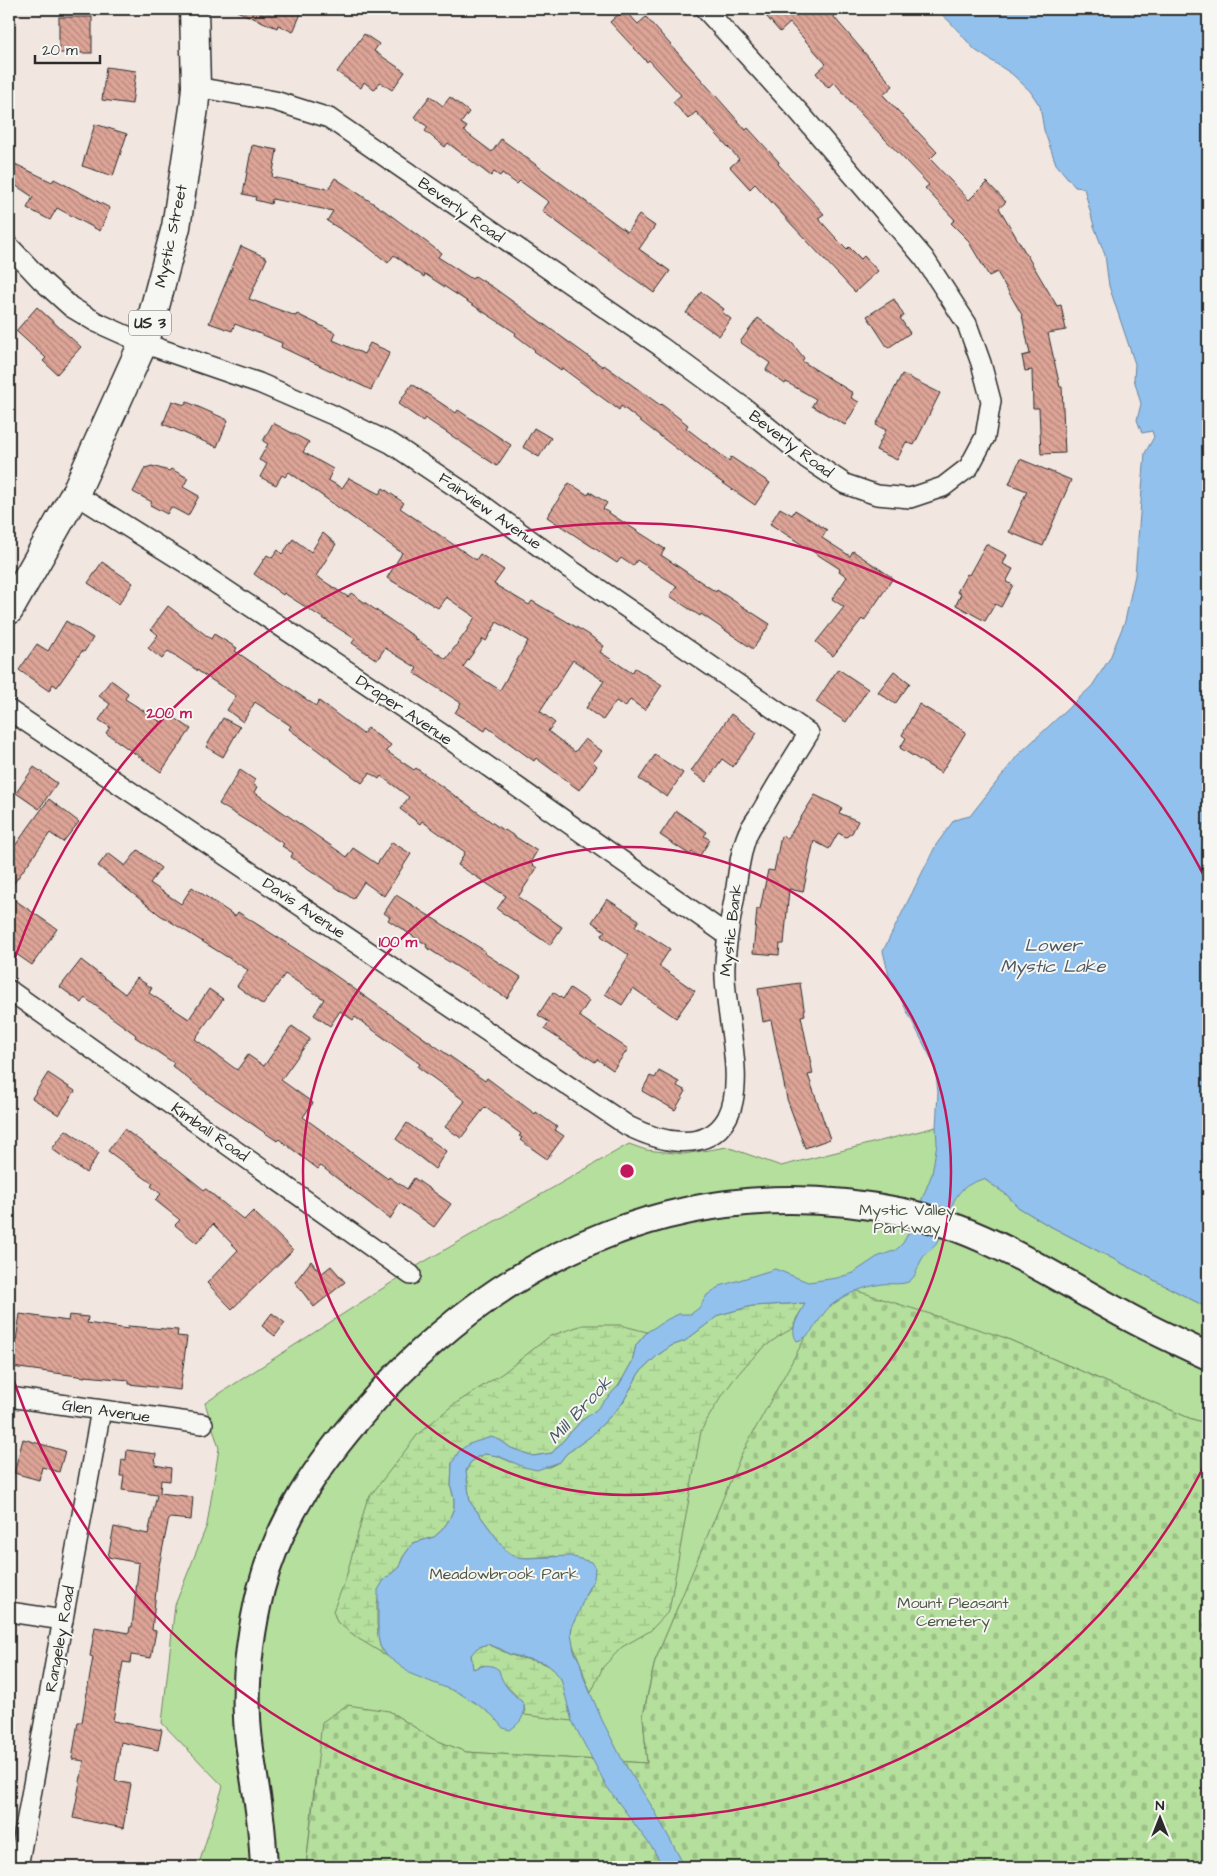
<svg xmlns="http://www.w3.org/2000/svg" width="1217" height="1876" viewBox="0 0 1217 1876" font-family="'Architects Daughter',sans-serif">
  <defs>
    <pattern id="wetland-marsh" width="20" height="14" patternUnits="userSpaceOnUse" patternTransform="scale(1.25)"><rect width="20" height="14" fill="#b5df9c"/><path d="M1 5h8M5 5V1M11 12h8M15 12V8" fill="none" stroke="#9cc087"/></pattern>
    <pattern id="cemetery-stones" width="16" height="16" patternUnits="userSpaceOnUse" patternTransform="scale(1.25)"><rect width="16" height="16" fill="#b5df9c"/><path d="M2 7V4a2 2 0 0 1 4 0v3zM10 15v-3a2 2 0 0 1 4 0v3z" fill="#9cc087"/></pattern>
    <pattern id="building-back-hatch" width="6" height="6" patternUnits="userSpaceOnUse" patternTransform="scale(1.25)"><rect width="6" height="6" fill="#dda497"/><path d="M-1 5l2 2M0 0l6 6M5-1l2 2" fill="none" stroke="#b3867b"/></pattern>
  </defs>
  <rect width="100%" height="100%" fill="#f1e6e0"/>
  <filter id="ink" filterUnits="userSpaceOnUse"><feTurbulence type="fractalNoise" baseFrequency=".02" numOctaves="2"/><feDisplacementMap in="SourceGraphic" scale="10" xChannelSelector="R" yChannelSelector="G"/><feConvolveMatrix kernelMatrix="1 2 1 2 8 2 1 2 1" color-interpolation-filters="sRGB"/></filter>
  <g filter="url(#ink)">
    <polygon fill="#b5df9c" stroke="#708564" points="936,1127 960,1155 984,1179 1007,1195 1018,1207 1046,1224 1208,1308 1208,1424 1189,1418 1003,1337 680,1602 655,1661 649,1687 643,1716 647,1763 466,1752 433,1739 389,1711 316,1770 306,1867 198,1867 223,1786 162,1723 175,1605 207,1525 219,1448 205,1403 422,1263 629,1144 646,1150 684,1154 727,1147 781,1166"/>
    <g fill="url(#wetland-marsh)" stroke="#708564">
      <path d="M806,1303l-10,16 -2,9c-42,20 -72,64 -93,103l-32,180 -19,20 -28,16 -19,20 -12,26c-5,-10 -7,-19 -11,-30 -3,-10 -9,-18 -9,-30 0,-8 18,-46 23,-54l-39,-23 -28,2 -11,-1 -9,-5 -37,-50 -4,-31 4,-8 7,-6 8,-3 13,2 13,6 38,5 11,-5 6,-8 25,-18 31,-32 17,-31 19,-18 13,-9 14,-5 34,-26 33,-9z"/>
      <polygon points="583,1325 620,1325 647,1332 636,1345 632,1362 619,1385 596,1411 581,1421 552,1453 533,1456 511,1448 500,1440 452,1463 451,1487 454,1499 454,1508 449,1520 442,1530 434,1537 413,1543 403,1557 399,1567 384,1580 377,1603 377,1624 380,1646 387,1656 359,1639 337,1622 333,1611 345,1581 367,1500 418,1434 453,1405 503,1373 550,1336"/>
      <path d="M487,1644c9,3 16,8 24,11 18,7 41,4 50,24 6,11 8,30 11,42l-47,-6 -1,-11c-13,-14 -26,-27 -40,-39l-11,4 -2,-15 6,-6z"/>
    </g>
    <polygon fill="url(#cemetery-stones)" stroke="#708564" points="854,1290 1003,1337 1189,1418 1208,1424 1208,1867 306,1867 322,1722 347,1705 389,1711 433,1739 466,1752 647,1763 643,1716 655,1661 742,1453 806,1336 826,1309"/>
    <path fill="#92c1ed" stroke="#69859f" d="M936,9h272v1299l-162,-84 -28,-17 -11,-12 -23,-16c-39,10 -30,37 -47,64 -4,6 -12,10 -15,16 -5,8 -5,18 -14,23 -7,3 -18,1 -26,2 -19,3 -33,9 -49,20 -14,10 -19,33 -36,37 -9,-13 3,-26 8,-38l-53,3 -33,9 -34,26 -14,5 -13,9 -19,18 -17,31 -31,32 -25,18 -6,8 -23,8 -13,-3 -26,-11 -13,-2 -8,3 -7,6 -4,8 4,31 37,50 9,5 11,1 43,-2 21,6 4,6 -1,11 -7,12 -9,23 -6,11 -1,9 3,17 6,11 4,16 18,42 22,43 29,45 32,59h-22l-10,-18 -46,-62 -35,-66 -11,-42 -7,-9 -9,-7 -36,-9 -8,-5 -14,-5 -10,4 -6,7 2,14c11,-4 17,-6 26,1 3,16 14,23 25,34 1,13 -3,18 -14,26l-7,-2 -11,-13 -15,-11 -18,-11 -48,-19 -24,-18 -7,-10 -2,-10v-46l6,-10 15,-13 4,-10 10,-14 21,-6 8,-7 7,-10 5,-12v-9l-3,-12 1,-24 7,-12 10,-7 22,-7 9,3 11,8 22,8 19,-3 29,-32 15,-11 23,-25 13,-23 4,-17 11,-13 21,-13 11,-5h12l8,-6 8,-13 13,-9 55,-17 33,13 29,-4 16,-5 24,-16 19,-7 7,-7 6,-11 23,-58 5,-31 -1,-16 2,-35 -3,-26 -46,-90 -6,-25 53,-106 18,-25 16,-4 48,-61 74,-69 18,-28 15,-37 10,-46 10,-122 9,-16 -2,-6 -10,2 -5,-13 4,-16 -7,-25 1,-15 -26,-78 -4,-31 -11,-29 -10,-38 -9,-1 -19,-23 -12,-34 -4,-24 -10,-15 -18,-17 -37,-24 -24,-27z"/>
    <g fill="url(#building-back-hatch)" stroke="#2b2b2b" fill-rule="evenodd">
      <polygon points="232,9 303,9 293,32 278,25 277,28"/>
      <polygon points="624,9 638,24 646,17 746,130 748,128 779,162 778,164 824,214 818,218 835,237 847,249 849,247 861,259 864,256 878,271 855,292 793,226 755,184 750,189 730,167 739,159 696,112 688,119 673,102 681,95 649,60 647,62 610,22"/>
      <polygon points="760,9 827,9 893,86 883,95 937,152 930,159 969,200 987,182 1006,202 999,208 1057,306 1061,305 1066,330 1048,333 1060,387 1062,387 1065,453 1041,454 1039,408 1033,408 1032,370 1025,371 1022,356 1030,354 1022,315 997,272 989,276 967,239 951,223 955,220 925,188 929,185 861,114 834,82 828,88 816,73 826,64 790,23 780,32"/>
      <rect x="59" y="17" width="33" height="36"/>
      <polygon points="364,34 379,44 374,51 405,72 392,90 380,82 374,90 364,82 361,88 337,72"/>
      <polygon points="106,67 136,71 132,104 102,100"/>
      <polygon points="430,96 443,106 450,97 469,112 461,123 467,127 464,131 492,152 501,139 627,232 639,215 655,226 639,249 670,271 654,293 542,211 549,202 520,181 517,184 502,173 500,176 494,172 491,176 448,143 445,147 425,131 428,127 414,117"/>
      <polygon points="95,124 127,134 113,176 82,166"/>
      <polygon points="252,145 277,150 272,177 328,189 335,178 385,211 441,253 438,257 472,279 475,276 494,288 603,367 604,365 660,405 661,404 688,425 686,428 729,461 731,457 770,483 755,505 707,472 621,406 619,410 562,368 561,370 534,351 535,350 515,335 516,333 425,274 424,277 394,255 388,263 363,243 327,221 333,211 272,199 271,204 255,200 256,197 243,194"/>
      <polygon points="9,161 52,182 54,179 110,208 100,231 57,208 50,220 27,208 33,197 9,181"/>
      <polygon points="241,246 267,258 249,299 296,316 297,314 336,333 333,340 364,354 370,343 390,352 371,390 281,347 282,343 263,335 235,324 232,331 209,323"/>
      <polygon points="701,292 724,309 722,312 731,319 719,336 686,313"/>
      <polygon points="894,299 904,316 900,318 910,333 888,348 867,316"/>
      <polygon points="37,307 81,347 57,374 43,361 46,358 16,331"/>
      <polygon points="758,318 792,343 804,358 802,361 853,393 851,398 859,402 845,425 812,406 816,399 786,382 785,384 766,370 770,363 740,342"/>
      <polygon points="902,374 940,393 914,445 906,442 897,460 876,450 886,430 876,425"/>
      <polygon points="412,384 456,413 458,410 511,445 497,466 425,418 423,421 398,404"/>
      <polygon points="172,401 185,405 187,402 228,420 217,447 163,424"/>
      <path d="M273,423l36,19 -6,10 30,17 -5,11 14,8 7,-10 30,16 4,-6 21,15 -4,5 76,52 4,-6 24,16 -10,14 35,21 3,-4 56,33 16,12 -4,6 32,21 3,-5 27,17 -17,25 -15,-10 -5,7 -9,-6 -13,19 -17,-12 18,-27 -31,-21 -33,51 15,12 -7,8 27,21 10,-13 17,12 -9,11 4,4 -18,24 -43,-32 -2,3 -47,-34 -2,4 -30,-18 6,-10 -47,-30 3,-5 -32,-20 -8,12 -25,-17 3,-4 -71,-46 -1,2 -29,-21 13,-19 5,3 6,-8 4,4 11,-15 18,13 12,-19 13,11 -20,32 32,21 3,-4 64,44 -1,1 32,21 20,-27 9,-15 -29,-20 -8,11 -51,-30 15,-25 -113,-81 -4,5 -3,-2 -6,10 -16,-8 7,-13 -8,-4 9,-16 -5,-3zM497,622l31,19 -28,49 -37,-23 20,-28 3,2z"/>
      <polygon points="534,428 551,438 539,457 523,447"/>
      <polygon points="1020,459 1071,480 1043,546 1009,532 1027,491 1009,484"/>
      <polygon points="152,466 169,471 171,469 188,478 183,487 199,496 188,516 171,507 167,514 150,505 152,502 133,492 145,468"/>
      <polygon points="569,483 588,495 590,492 607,503 603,509 665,549 661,555 716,592 717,590 770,624 753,649 701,614 700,616 670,596 677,586 637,560 633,566 621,558 617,563 547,517"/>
      <polygon points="780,508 792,515 795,510 827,530 822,538 850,556 853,551 893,578 864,621 862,619 833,656 816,642 844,607 832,599 847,577 839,571 840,569 770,524"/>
      <polygon points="986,544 1007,555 1003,564 1013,569 1006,582 1013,585 1001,607 995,604 985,621 956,605 961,594 957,592 967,574 969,575"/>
      <polygon points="102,562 133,583 119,604 88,583"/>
      <polygon points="168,606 211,639 214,634 237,648 235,651 316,706 319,701 363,734 367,728 391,745 386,751 414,770 416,768 504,831 505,830 537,851 530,863 537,868 518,897 562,927 550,945 497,909 506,896 458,865 465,852 422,821 420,824 400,809 409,797 381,776 379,779 370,773 362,783 289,729 291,726 255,702 243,722 227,710 236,696 168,651 162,659 148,648 158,635 151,629"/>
      <polygon points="66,621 93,638 84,652 82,651 57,687 53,684 49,691 19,670 37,644 48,651"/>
      <polygon points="838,669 868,689 846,722 816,702"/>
      <polygon points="894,671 910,683 895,704 878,692"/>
      <polygon points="111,680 128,693 125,699 163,723 169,714 191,729 161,772 106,733 110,727 99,720 110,704 99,696"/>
      <polygon points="919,704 966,732 941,773 900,748 906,738 902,735"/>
      <polygon points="731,714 757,733 733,767 722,759 706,782 691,771"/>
      <polygon points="223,718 240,727 223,757 206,747"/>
      <polygon points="655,755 683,773 667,797 639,779"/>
      <polygon points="34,767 57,783 39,809 16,793"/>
      <polygon points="240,770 255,780 253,784 257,787 254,792 347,857 353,848 377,864 392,842 411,854 384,896 364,882 353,899 291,857 293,853 282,846 284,844 219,804"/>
      <polygon points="815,795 842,808 839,813 858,821 852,833 846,837 838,833 829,849 814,841 803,892 789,889 784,944 780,944 779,955 753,953 757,909 760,909 768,870 774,871 781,836 788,838"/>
      <polygon points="49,799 79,822 63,842 50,833 9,890 9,854"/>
      <polygon points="676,811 707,832 704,836 710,840 699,857 692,852 690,855 660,835"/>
      <polygon points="138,850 161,868 150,883 181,904 192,887 235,916 238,912 316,962 485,1081 487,1078 535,1114 536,1112 557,1127 555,1130 564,1136 547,1159 520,1140 522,1138 519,1136 521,1134 485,1107 461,1138 445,1127 465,1101 418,1067 420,1064 355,1017 353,1020 340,1011 330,1026 314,1015 324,999 285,974 263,1005 237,986 248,970 160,915 98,866 108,853 125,866"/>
      <polygon points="396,895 485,951 484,953 521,977 507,998 435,953 426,947 427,945 388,920 390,917 384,913"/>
      <polygon points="9,896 57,929 32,965 9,949"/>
      <polygon points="607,899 639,920 635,926 670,949 659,966 695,991 676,1018 633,988 622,1005 605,994 629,955 601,936 605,931 592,922"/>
      <polygon points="81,960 125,994 137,978 152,988 149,993 189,1019 209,989 223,999 195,1039 237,1070 248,1055 264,1066 292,1026 310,1039 281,1080 313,1103 303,1117 388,1179 389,1177 407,1189 414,1178 451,1204 434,1227 400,1203 390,1219 321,1166 318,1169 279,1139 277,1141 204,1091 172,1066 174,1063 135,1037 136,1035 85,998 82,1003 60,987"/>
      <polygon points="800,983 805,1015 801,1016 813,1074 808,1075 830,1139 805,1148 787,1099 771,1020 763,1022 758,989"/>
      <polygon points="570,988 589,1001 579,1016 628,1049 613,1070 597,1059 595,1062 544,1029 549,1022 538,1015 553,992 563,999"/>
      <polygon points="659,1071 679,1082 677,1086 686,1091 675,1110 642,1091 650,1076 655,1078"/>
      <polygon points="48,1073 75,1091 59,1115 32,1098"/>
      <polygon points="407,1123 446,1151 435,1169 396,1139"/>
      <polygon points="124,1129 169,1162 204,1190 206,1189 244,1220 253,1211 293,1250 232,1309 207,1283 238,1250 213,1224 197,1243 175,1225 180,1220 155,1200 161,1194 151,1186 153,1184 108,1151"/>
      <polygon points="66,1130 99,1153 86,1173 52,1149"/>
      <polygon points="311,1261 321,1274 331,1266 345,1282 314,1307 295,1282"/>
      <polygon points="272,1313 285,1323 275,1336 262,1326"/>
      <polygon points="20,1314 68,1321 69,1315 88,1317 87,1323 128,1329 128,1326 178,1330 177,1336 187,1337 180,1390 129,1384 129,1380 85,1376 85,1377 12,1367"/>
      <polygon points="23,1439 65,1451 59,1472 42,1467 39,1480 14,1473"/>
      <polygon points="127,1450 156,1454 155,1465 171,1468 170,1481 161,1480 160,1493 193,1497 191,1520 170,1518 168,1522 158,1571 152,1630 156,1631 151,1658 131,1655 130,1663 123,1662 113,1721 162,1730 158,1750 121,1742 115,1781 131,1784 123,1828 73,1818 84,1761 72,1759 78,1722 82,1722 93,1657 90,1656 95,1627 129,1633 130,1627 132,1627 139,1563 108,1557 114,1527 148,1534 157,1495 122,1490 124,1476 120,1476 122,1459 126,1460"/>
    </g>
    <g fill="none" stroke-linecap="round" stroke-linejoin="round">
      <g stroke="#2b2b2b" stroke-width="22">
        <g id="minor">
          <polyline points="196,87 275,101 329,118 660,346 746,409 806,458 845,484 877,495 910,498 943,487 969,467 985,437 991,401 981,363 967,324 924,258 799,112 705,9"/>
          <path d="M9,246l32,34 30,27 25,15 47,21 116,40 74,32 59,29 85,57 93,68 239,164c-15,24 -31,49 -45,74 -5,9 -12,17 -16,26 -9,21 -10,45 -14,67 -4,21 -8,42 -9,64 -3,44 23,116 2,154 -21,37 -69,23 -99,8l-619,-416"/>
          <polyline points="75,494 187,564 442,734 727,935"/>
          <polyline points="9,990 411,1275"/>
          <polyline points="9,1397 203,1424"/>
          <polyline points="9,1612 63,1620"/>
          <polyline points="18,1867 101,1410"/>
        </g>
      </g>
      <g stroke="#2b2b2b" stroke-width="30">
        <path id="secondary" d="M264,1867c-1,-19 -2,-38 -5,-57 -4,-31 -11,-62 -12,-93 -2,-42 4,-87 14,-128 18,-69 58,-126 104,-179 139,-160 326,-242 538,-198 84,18 154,67 227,106 26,14 52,26 78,38"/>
      </g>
      <g stroke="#2b2b2b" stroke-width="31">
        <polyline id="trunk" points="9,610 75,494 143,343 153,314 176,227 194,108 196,87 194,9"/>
      </g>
      <use href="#minor" stroke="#f6f6f2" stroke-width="19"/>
      <use href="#secondary" stroke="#f6f6f2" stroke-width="26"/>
      <use href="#trunk" stroke="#f6f6f2" stroke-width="28"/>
    </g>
  </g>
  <g fill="none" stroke="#c2185b" stroke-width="2.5">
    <circle cx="627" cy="1171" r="324"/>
    <path d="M1207 1460A648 648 0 0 1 9 1366M9 976A648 648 0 0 1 1207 882"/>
  </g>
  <g text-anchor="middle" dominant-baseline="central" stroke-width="4" stroke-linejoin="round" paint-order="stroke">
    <rect fill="#f6f6f2" stroke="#686867" stroke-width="1" x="129" y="310.5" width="42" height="25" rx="4"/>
    <g font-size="15" font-weight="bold" fill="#2b2b2b">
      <text x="150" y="323">US 3</text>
    </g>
    <g font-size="16" fill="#2b2b2b" stroke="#f6f6f2">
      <text transform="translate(461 210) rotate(35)">Beverly Road</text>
      <text transform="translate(171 236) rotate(-78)">Mystic Street</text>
      <text transform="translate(791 444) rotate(37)">Beverly Road</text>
      <text transform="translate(490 511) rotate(35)">Fairview Avenue</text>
      <text transform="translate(404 710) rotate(34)">Draper Avenue</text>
      <text transform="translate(304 908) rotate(34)">Davis Avenue</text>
      <text transform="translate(731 930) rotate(-83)">Mystic Bank</text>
      <text transform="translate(210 1132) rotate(35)">Kimball Road</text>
      <text transform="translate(106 1411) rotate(8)">Glen Avenue</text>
      <text transform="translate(60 1639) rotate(-80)">Rangeley Road</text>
    </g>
    <g font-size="16" fill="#4e5847" stroke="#f6f6f2">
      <text x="907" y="1210">Mystic Valley<tspan x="907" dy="18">Parkway</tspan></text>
      <text x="504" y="1574">Meadowbrook Park</text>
      <text x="953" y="1603">Mount Pleasant<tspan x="953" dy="18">Cemetery</tspan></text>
    </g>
    <g font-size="18" font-style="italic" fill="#4a5865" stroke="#f6f6f2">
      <text x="1053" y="945">Lower<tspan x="1053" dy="21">Mystic Lake</tspan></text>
      <text transform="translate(580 1410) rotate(-47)">Mill Brook</text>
    </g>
  </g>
  <circle cx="627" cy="1171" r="8" fill="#c2185b" stroke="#f6f6f2" stroke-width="2.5"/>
  <g font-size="15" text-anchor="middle" font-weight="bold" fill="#c2185b" stroke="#f6f6f2" stroke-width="4" stroke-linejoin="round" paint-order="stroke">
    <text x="169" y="718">200 m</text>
    <text x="398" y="947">100 m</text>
  </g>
  <rect width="1217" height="1876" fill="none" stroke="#f6f6f2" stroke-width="30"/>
  <rect x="15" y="15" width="1187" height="1846" fill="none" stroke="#2b2b2b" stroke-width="2" filter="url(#ink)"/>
  <g transform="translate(1160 1818)" stroke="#f6f6f2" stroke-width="4" paint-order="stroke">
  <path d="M0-4L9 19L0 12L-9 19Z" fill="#2b2b2b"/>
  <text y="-8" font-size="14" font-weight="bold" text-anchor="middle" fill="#2b2b2b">N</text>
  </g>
  <path d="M35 55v8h65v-8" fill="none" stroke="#2b2b2b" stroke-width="2.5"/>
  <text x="42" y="55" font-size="15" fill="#2b2b2b" stroke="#f6f6f2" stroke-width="4" paint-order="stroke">20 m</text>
</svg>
